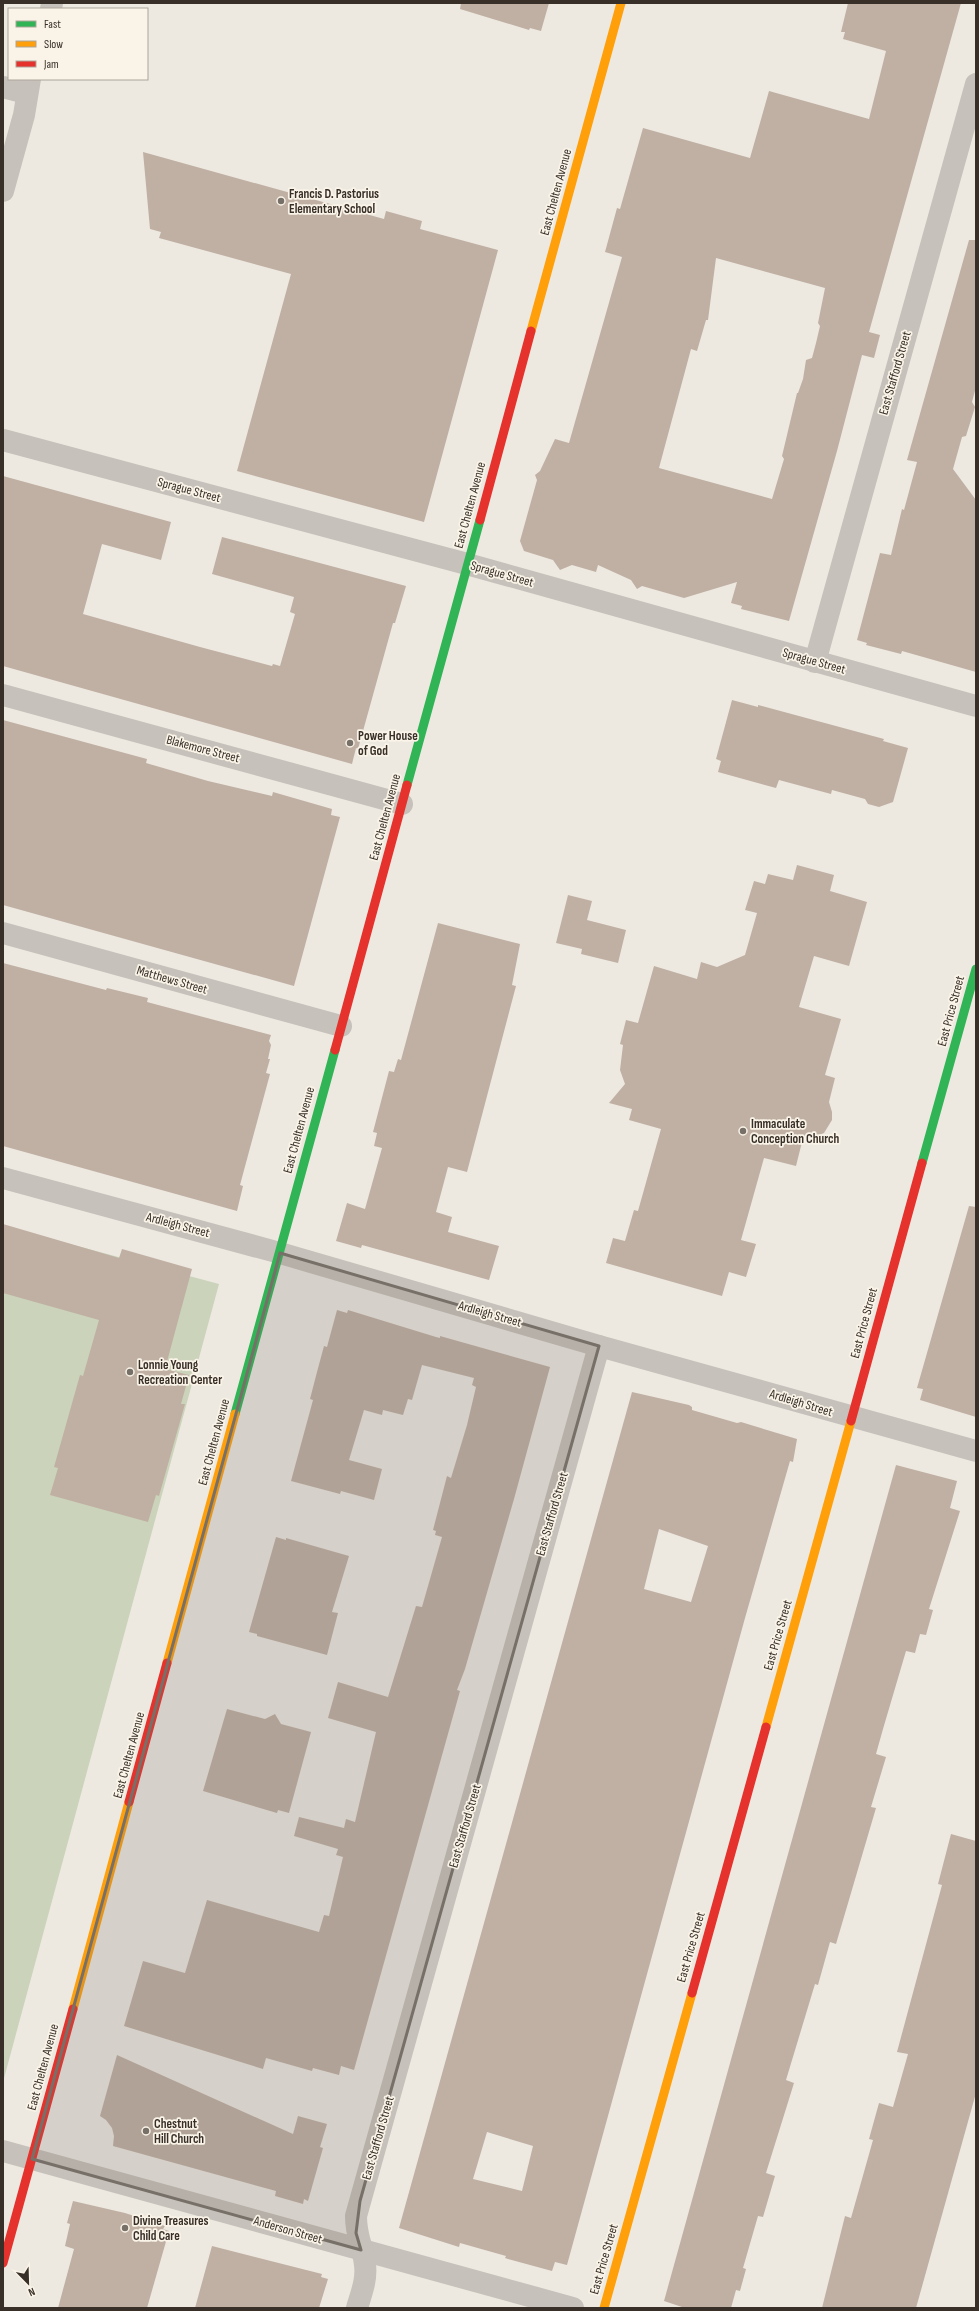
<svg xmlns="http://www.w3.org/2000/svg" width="979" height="2311" viewBox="0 0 979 2311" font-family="'Sofia Sans Condensed',sans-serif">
  <rect width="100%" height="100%" fill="#ede9e1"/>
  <polygon fill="#cbd3bb" points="3,1226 219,1284 3,2082"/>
  <g fill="#c0b0a3" fill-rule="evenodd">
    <polygon points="461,3 549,3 541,31 530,28 529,30 460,9"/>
    <path d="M848,3h113l-92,329 11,3 -6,23 -12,-3 -25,96 -48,170 -48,-12 1,-3 -11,-3 6,-21 -53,16 -42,-12 -5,3 -6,-9 -33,-15 -2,7 -24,-7 -12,5 -7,-10 -29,-9 -4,-10 17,-61 -2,-5 5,-4 15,-32 14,4 53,-186 -17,-5 12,-44 3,1 23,-81 107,30 19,-67 100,28 17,-68 -43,-12 2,-7h-4zM716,258l109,30 -7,35 2,3 -4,17 -4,15 -6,2 -3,19 -5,14h-1l-15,63 2,3 -12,40 -113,-31 32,-119 6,2 9,-31h2z"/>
    <polygon points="143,152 384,219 386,211 422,221 420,229 498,250 424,522 237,471 291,274 159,238 161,232 150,229"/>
    <polygon points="969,240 976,240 976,387 972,402 975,407 966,436 962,437 953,469 976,500 976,672 902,651 901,654 866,645 867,643 857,640 880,553 891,555 902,509 904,510 917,462 907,460"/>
    <polygon points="3,476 171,522 161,560 102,544 83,614 200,647 272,666 273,664 280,666 295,614 290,612 294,597 212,574 222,537 406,586 395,623 393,623 358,749 356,748 352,764 3,666"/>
    <polygon points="732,700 758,707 758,705 884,739 883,741 908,748 893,802 879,807 868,804 865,799 832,790 831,794 779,780 776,788 718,772 721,761 716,759"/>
    <polygon points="3,720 147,759 146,763 208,781 272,796 273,792 332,809 331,815 340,817 294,986 3,905"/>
    <polygon points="797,865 834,875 830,891 867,902 849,966 814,956 799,1007 841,1019 825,1075 835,1078 829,1102 832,1112 832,1120 824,1133 802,1142 796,1166 764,1158 741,1240 756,1244 746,1277 729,1272 722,1296 606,1263 613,1238 625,1241 634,1210 638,1211 661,1129 629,1120 632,1109 609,1103 625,1084 620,1070 623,1045 620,1044 626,1020 638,1023 654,966 697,979 701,962 717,967 745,955 757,913 745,910 754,881 765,884 768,874 793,880"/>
    <polygon points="568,895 592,901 587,920 626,930 618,963 581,954 582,949 556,943"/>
    <polygon points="438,923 520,944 512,985 516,986 467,1172 448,1167 436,1212 452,1217 448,1232 499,1246 489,1280 362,1245 361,1248 336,1241 347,1203 365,1209 382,1148 374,1146 377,1133 373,1132 389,1071 394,1072 398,1059 401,1060"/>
    <polygon points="3,963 106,990 107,988 148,998 147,1002 271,1035 269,1041 271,1045 268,1059 270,1059 266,1073 270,1074 240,1185 243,1186 237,1211 3,1146"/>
    <polygon points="969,1206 976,1207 976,1417 920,1400 923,1389 917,1388"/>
    <polygon points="3,1224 119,1258 122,1249 192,1269 165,1369 189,1375 181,1404 185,1404 159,1496 156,1495 148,1522 50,1495 58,1468 54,1467 80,1375 83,1376 99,1320 3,1293"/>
    <polygon points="337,1310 347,1313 348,1310 436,1337 440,1338 440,1336 550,1367 514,1499 465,1669 457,1690 460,1691 354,2070 341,2066 339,2075 313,2068 312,2071 266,2058 263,2069 124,2026 143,1961 185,1973 207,1900 319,1932 324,1915 329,1916 343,1857 336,1855 338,1849 294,1836 299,1817 344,1828 346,1819 355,1822 376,1732 328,1718 338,1682 388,1697 416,1606 422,1607 442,1537 435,1535 436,1531 433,1530 447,1476 451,1478 467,1425 476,1387 472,1385 474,1378 422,1365 412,1400 408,1399 403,1415 383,1410 382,1415 364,1410 349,1460 382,1469 374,1500 341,1491 340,1494 291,1481 313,1400 310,1399 317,1372 324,1346 327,1347"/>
    <path d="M632,1392l57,13 3,2v3l45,13 4,-1 56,17 -4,23 -3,-1 -45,157 -178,647 -12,-3 -3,9 -44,-12 -3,-1 1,-2 -46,-13 -1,4 -60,-19zM659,1529l49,17 -17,56 -47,-13zM487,2132l46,14 -11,45 -49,-12z"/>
    <polygon points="896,1465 957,1481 950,1508 960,1511 929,1609 933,1610 926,1635 920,1634 915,1653 906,1651 883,1729 876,1754 886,1757 871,1807 876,1808 836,1944 830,1942 818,1985 815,1984 786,2080 794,2083 766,2173 775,2176 763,2217 758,2216 743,2268 746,2269 740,2291 736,2290 731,2308 685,2308 664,2301"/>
    <polygon points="276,1537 286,1540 286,1538 349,1556 332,1612 338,1613 327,1655 257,1636 257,1634 249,1632"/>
    <polygon points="227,1709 265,1719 275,1714 281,1724 311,1732 289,1813 278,1810 277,1813 203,1791"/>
    <polygon points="951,1834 976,1841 976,2093 916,2308 822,2308 845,2216 851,2218 873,2140 869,2139 879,2103 893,2107 908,2054 897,2052 942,1885 938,1884"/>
    <polygon points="117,2055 293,2134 298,2116 327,2124 320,2147 323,2148 308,2201 304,2199 303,2204 275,2196 276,2191 113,2146 114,2136 112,2128 106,2120 100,2116"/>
    <polygon points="73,2201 125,2213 165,2226 163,2229 169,2231 147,2308 58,2308 74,2249 65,2246 70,2224 67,2223"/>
    <polygon points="212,2246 322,2274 321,2277 328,2279 319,2308 195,2308"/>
  </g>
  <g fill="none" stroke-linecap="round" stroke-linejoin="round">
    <g stroke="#c6c1ba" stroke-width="22">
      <polyline points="51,9 52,3"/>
      <polyline points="3,87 26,93"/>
      <polyline points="3,191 24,115 30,79"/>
      <polyline points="3,440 467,564 976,706"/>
      <polyline points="815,662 976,84"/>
      <polyline points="3,695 402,804"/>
      <polyline points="3,933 341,1026"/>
      <polyline points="3,1178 280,1253 599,1346 976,1451"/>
      <polyline points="3,2151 573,2308"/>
      <path d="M357,2308c4,-14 10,-28 8,-43 -2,-19 -9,-27 -9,-49l243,-870"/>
    </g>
    <g stroke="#30b455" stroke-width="9">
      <polyline points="407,785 480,520"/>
      <polyline points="922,1163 976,969"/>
      <polyline points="235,1414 335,1050"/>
    </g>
    <g stroke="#ff9f0a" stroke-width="9">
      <polyline points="531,331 621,3"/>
      <polyline points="167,1663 235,1414"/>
      <polyline points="766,1727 851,1421"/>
      <polyline points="73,2009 129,1802"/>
      <polyline points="604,2308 692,1993"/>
    </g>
    <g stroke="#e5322d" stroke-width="9">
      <polyline points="480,520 531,331"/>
      <polyline points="335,1050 407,785"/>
      <polyline points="851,1421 922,1163"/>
      <polyline points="129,1802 167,1663"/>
      <polyline points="692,1993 766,1727"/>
      <polyline points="3,2263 73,2009"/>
    </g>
  </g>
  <path fill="#777069" fill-opacity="0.2" stroke="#777069" stroke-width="3" stroke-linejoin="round" d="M280,1253l319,93 -239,855 -4,32 5,17 -329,-91z"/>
  <g fill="#777069" stroke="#faf4e8" stroke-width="1.5">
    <circle cx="281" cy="201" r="4"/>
    <circle cx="350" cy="743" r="4"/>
    <circle cx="743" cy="1131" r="4"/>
    <circle cx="130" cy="1372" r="4"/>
    <circle cx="146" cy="2131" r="4"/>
    <circle cx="125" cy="2228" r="4"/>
  </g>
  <g text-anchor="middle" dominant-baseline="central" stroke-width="3.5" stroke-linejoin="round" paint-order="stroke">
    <g font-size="13" fill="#372f28" stroke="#faf4e8">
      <text transform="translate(556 192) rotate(-75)">East Chelten Avenue</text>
      <text transform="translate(895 373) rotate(-74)">East Stafford Street</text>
      <text transform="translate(189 490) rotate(15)">Sprague Street</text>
      <text transform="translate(470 505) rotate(-75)">East Chelten Avenue</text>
      <text transform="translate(502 574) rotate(16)">Sprague Street</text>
      <text transform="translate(814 661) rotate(16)">Sprague Street</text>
      <text transform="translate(203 749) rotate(15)">Blakemore Street</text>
      <text transform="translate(385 817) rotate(-75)">East Chelten Avenue</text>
      <text transform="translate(172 980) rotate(16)">Matthews Street</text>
      <text transform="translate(951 1011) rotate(-75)">East Price Street</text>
      <text transform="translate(299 1130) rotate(-75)">East Chelten Avenue</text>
      <text transform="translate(178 1225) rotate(15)">Ardleigh Street</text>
      <text transform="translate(490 1314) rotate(16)">Ardleigh Street</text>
      <text transform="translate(864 1323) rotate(-75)">East Price Street</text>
      <text transform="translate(801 1403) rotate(17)">Ardleigh Street</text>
      <text transform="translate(214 1442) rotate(-75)">East Chelten Avenue</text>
      <text transform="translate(552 1514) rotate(-74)">East Stafford Street</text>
      <text transform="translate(778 1635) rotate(-74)">East Price Street</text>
      <text transform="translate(129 1755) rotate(-75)">East Chelten Avenue</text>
      <text transform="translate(465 1826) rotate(-74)">East Stafford Street</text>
      <text transform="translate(691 1947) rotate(-74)">East Price Street</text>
      <text transform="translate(43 2067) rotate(-75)">East Chelten Avenue</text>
      <text transform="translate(378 2138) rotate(-74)">East Stafford Street</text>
      <text transform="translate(288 2230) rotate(16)">Anderson Street</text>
      <text transform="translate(604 2259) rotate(-74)">East Price Street</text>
    </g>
    <g font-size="13" font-weight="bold" fill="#372f28" stroke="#faf4e8" text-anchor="start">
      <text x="289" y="194">Francis D. Pastorius<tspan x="289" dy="15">Elementary School</tspan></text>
      <text x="358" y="736">Power House<tspan x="358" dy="15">of God</tspan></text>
      <text x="751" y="1124">Immaculate<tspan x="751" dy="15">Conception Church</tspan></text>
      <text x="138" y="1365">Lonnie Young<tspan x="138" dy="15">Recreation Center</tspan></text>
      <text x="154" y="2124">Chestnut<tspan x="154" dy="15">Hill Church</tspan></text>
      <text x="133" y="2221">Divine Treasures<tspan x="133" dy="15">Child Care</tspan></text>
    </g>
  </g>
  <rect width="979" height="2311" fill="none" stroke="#372f28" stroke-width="8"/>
  <rect x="8" y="8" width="140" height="72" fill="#faf4e8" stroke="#aca59b"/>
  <rect x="16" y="21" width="20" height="6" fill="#30b455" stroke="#aca59b"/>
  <text x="44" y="28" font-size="12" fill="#372f28">Fast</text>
  <rect x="16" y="41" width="20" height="6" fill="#ff9f0a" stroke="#aca59b"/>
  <text x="44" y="48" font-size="12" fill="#372f28">Slow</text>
  <rect x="16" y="61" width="20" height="6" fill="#e5322d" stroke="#aca59b"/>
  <text x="44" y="68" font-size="12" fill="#372f28">Jam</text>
  <g transform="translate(28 2283) rotate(157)" stroke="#faf4e8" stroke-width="3" paint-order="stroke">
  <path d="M0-3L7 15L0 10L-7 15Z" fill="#372f28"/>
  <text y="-6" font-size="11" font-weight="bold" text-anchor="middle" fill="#372f28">N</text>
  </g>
</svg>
